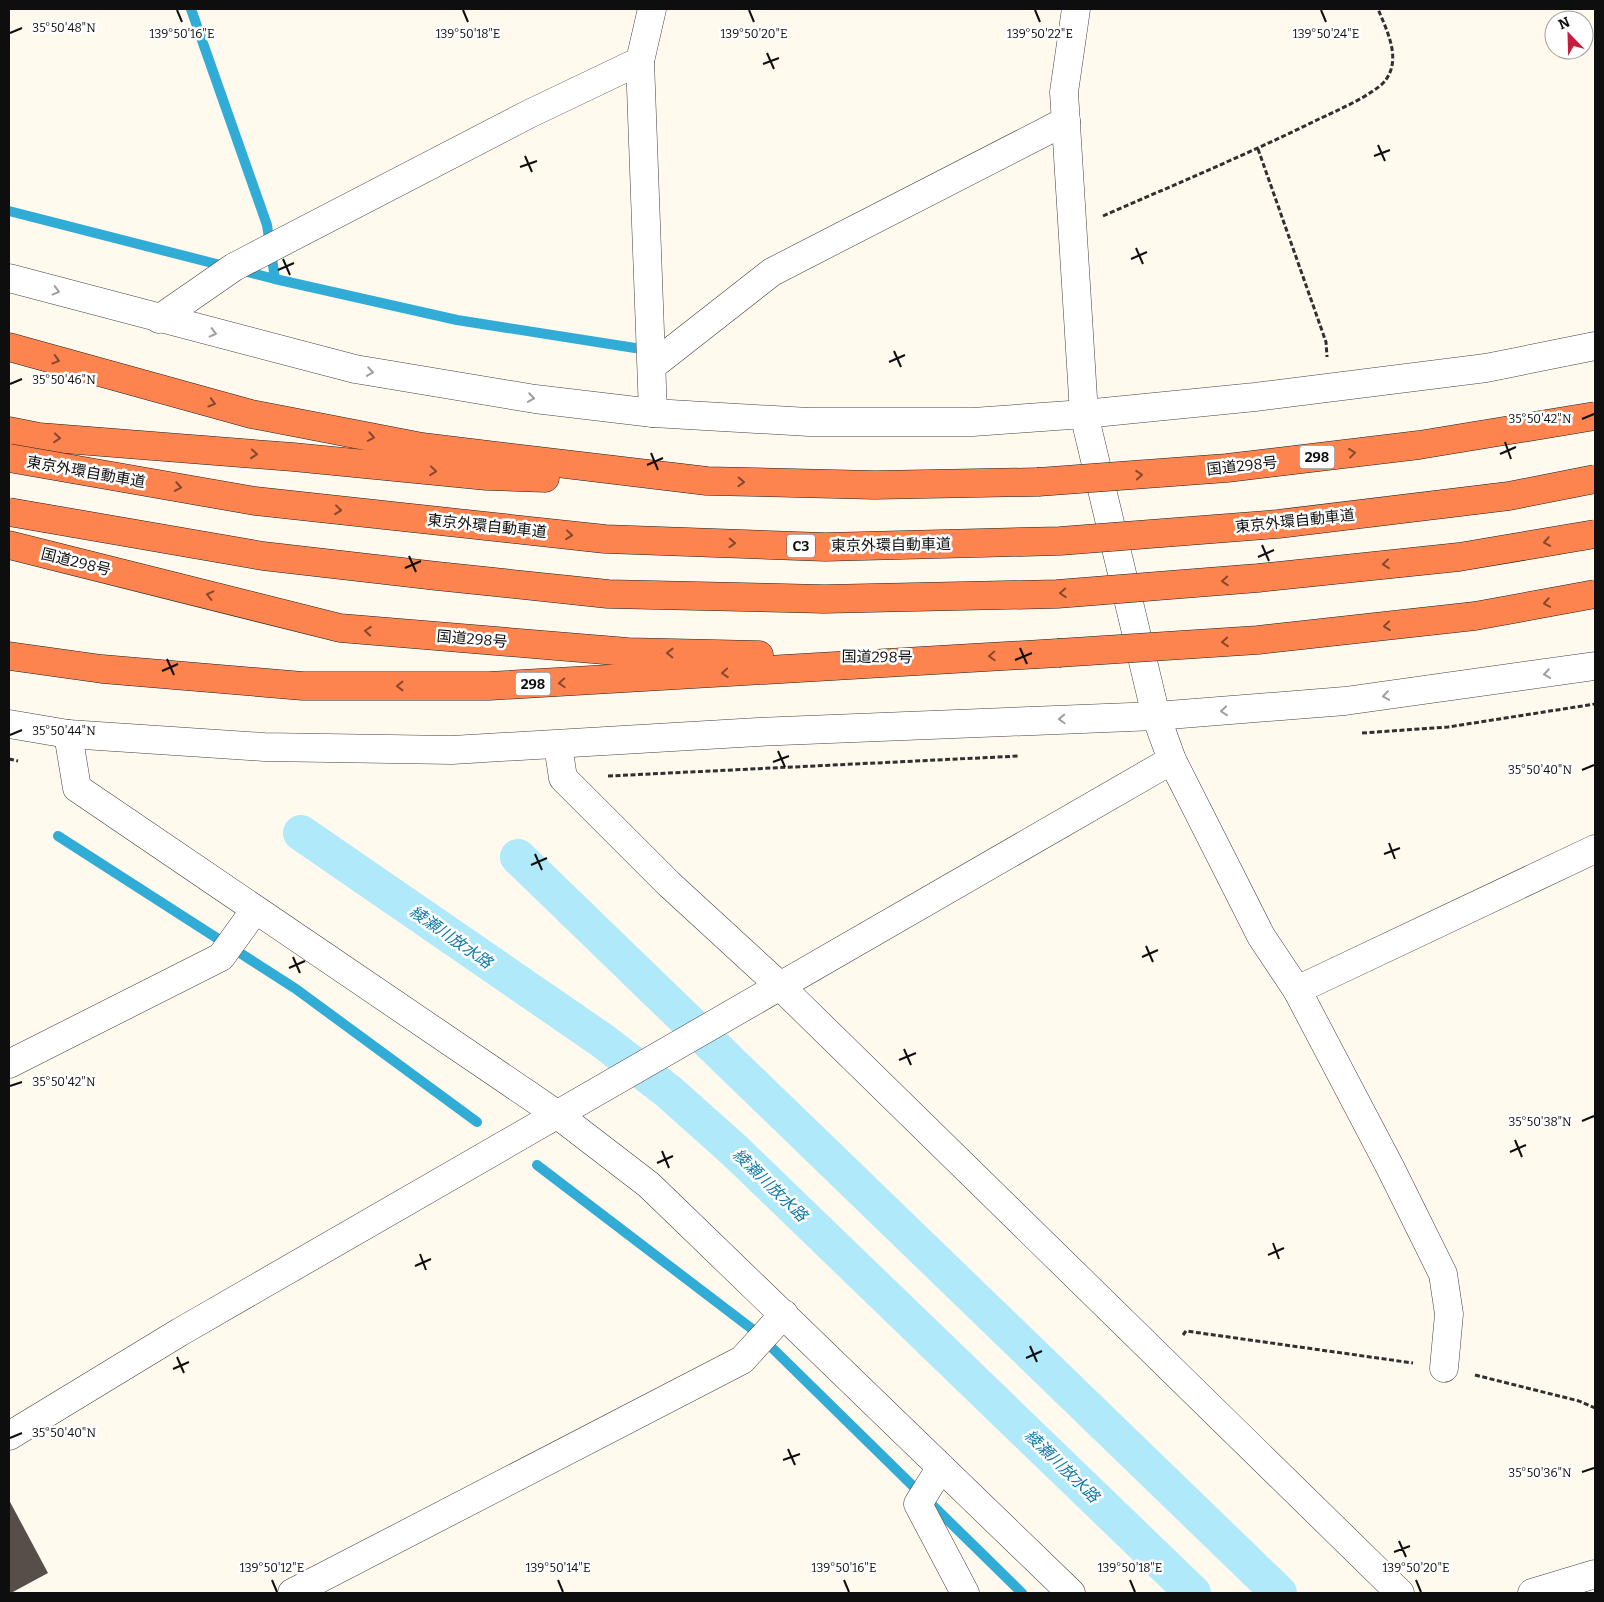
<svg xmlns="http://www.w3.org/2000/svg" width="1604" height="1602" viewBox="0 0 1604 1602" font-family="Bitter,'Noto Sans JP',serif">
  <rect width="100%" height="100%" fill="#fff9ee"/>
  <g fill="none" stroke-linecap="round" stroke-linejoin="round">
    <g stroke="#31acd6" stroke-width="10">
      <polyline points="191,9 267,225 275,279"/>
      <polyline points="9,211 275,279 457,320 635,348"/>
      <polyline points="58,836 296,989 477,1122"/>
      <polyline points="537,1165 756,1332 1022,1593"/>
    </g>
    <g stroke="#afe9fa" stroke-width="36">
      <polyline points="301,833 603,1041 669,1092 735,1151 1193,1593"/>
      <polyline points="518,857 1279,1593"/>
    </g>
  </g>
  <polygon fill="#574d49" points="9,1500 48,1573 11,1593 9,1593"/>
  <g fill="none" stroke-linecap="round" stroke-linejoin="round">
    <g stroke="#414141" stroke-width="29">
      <g id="minor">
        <polyline points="652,9 640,61 653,413"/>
        <polyline points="1076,9 1064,92 1084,414 1156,716 1172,760 1261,936 1297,990 1390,1167 1443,1274 1449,1314 1444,1368"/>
        <polyline points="9,278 355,369 535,399 653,413 809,422 973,422 1084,414 1255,397 1486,368 1595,346"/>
        <polyline points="159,319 234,267 529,114 640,61"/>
        <polyline points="652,366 772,272 1066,121"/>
        <polyline points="9,724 68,734 264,747 452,750 758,732 1156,716 1345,701 1595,666"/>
        <polyline points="68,734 77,788 558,1115 649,1185 1071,1593"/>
        <polyline points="558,745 563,778 669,884 779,985 1400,1593"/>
        <polyline points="1297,990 1595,849"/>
        <polyline points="9,1064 221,957 255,910"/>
        <polyline points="9,1436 180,1332 1172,760"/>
        <polyline points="941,1467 918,1504 965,1593"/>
        <polyline points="292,1593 742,1360 784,1314"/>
        <polyline points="1532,1593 1595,1574"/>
      </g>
    </g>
    <g stroke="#1f1f1f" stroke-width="29">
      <g id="highway">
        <polyline points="9,347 251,414 422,447 707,481 875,485 1038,482"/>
        <polyline points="9,431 39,437 293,457 487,476 545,478"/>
        <polyline points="9,545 340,628 628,652 759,655"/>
        <polyline points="9,656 102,669 303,686 489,686 1058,653"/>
      </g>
    </g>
    <g stroke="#303030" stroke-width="3" stroke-dasharray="5 2.5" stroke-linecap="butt">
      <polyline points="1258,149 1326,342 1327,357"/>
      <path d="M1103,216c73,-32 145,-62 216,-97 17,-8 54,-24 66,-38 17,-22 2,-50 -7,-72"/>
      <polyline points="1362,733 1448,727 1595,704"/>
      <polyline points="9,759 18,761"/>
      <polyline points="608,776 1019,756"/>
      <polyline points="1183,1335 1186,1331 1413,1363"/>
      <polyline points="1475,1375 1579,1401 1595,1408"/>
    </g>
    <use href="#minor" stroke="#fff" stroke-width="28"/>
    <use href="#highway" stroke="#fd844e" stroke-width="28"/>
    <g stroke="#1f1f1f" stroke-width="29" stroke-linecap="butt">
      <g id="highway-bridge">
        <polyline points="9,458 255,501 605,539 825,547 1060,541 1278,524 1509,496 1595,479"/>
        <polyline points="1038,482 1227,468 1419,445 1595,416"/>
        <polyline points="9,512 263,556 437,576 608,594 824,599 1057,594 1258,578 1459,557 1595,534"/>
        <polyline points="1058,653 1258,640 1475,616 1595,594"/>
      </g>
    </g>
    <use href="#highway-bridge" stroke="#fd844e" stroke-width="28"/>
  </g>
  <defs><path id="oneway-chevron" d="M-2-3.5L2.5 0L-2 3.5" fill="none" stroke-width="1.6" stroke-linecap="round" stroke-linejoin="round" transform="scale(1.25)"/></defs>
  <g stroke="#9f9f9f">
    <use href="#oneway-chevron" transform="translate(56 291) rotate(15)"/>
    <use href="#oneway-chevron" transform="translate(213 333) rotate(14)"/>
    <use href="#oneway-chevron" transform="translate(370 372) rotate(9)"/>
    <use href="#oneway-chevron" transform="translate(531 398) rotate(9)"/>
    <use href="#oneway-chevron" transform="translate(1547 674) rotate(172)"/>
    <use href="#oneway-chevron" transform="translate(1386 696) rotate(172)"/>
    <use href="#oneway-chevron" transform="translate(1224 711) rotate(175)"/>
    <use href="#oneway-chevron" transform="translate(1062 719) rotate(178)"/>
  </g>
  <g stroke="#86492e">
    <use href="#oneway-chevron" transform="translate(56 360) rotate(16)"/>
    <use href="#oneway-chevron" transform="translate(212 403) rotate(16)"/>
    <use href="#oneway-chevron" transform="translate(371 437) rotate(11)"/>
    <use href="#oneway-chevron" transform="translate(57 438) rotate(5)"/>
    <use href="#oneway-chevron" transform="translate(1352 453) rotate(-7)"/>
    <use href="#oneway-chevron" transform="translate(254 454) rotate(5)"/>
    <use href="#oneway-chevron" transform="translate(433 471) rotate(6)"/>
    <use href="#oneway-chevron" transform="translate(1139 475) rotate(-4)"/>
    <use href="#oneway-chevron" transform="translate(741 482) rotate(2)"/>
    <use href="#oneway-chevron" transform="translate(178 487) rotate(10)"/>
    <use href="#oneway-chevron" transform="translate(338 510) rotate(6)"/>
    <use href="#oneway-chevron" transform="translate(569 535) rotate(6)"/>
    <use href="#oneway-chevron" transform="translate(1547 542) rotate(170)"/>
    <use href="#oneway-chevron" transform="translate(732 543) rotate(2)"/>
    <use href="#oneway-chevron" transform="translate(1386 564) rotate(174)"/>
    <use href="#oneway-chevron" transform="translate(1225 581) rotate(176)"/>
    <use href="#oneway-chevron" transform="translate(1063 593) rotate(176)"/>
    <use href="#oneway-chevron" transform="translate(210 595) rotate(-166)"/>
    <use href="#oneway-chevron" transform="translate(1547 603) rotate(170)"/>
    <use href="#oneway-chevron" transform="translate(1387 626) rotate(174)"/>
    <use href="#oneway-chevron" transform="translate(368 631) rotate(-175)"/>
    <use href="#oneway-chevron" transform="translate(1225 642) rotate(176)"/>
    <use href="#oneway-chevron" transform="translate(670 653) rotate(-179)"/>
    <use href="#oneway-chevron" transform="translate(992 656) rotate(177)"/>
    <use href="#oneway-chevron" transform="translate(725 673) rotate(176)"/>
    <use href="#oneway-chevron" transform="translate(562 683) rotate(177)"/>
    <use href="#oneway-chevron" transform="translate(400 686) rotate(180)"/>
  </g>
  <path fill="none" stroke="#0e0e0e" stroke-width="2" d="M177,10l5,12M463,10l5,12M749,10l5,12M1035,10l5,12M1321,10l5,12M10,33l12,-5M767,53l7,16M763,64l16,-6M1378,145l7,16M525,156l7,16M1374,156l16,-6M520,167l17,-6M1136,248l7,16M283,259l7,16M1131,259l16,-7M278,270l16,-7M894,351l7,16M889,362l16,-7M10,384l12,-5M1582,419l12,-5M1505,442l6,17M651,453l7,17M1500,454l16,-7M647,465l16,-7M1262,545l7,16M409,556l7,16M1258,557l16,-7M405,568l16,-7M1020,648l7,16M167,659l7,16M1015,660l17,-7M162,671l16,-7M10,735l12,-5M778,751l7,16M773,762l16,-6M1582,770l12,-5M1389,843l6,16M535,854l7,16M1384,854l16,-6M531,865l16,-7M1146,946l7,16M293,957l7,16M1142,957l16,-7M289,968l16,-7M904,1049l7,16M899,1060l17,-7M10,1086l12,-4M1582,1121l12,-5M1515,1140l7,17M662,1151l7,17M1510,1152l16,-7M657,1163l16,-7M1273,1243l6,16M420,1254l6,16M1268,1255l16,-7M415,1266l16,-7M1030,1346l7,16M177,1357l7,16M1026,1358l16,-7M173,1369l16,-7M10,1438l12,-5M788,1449l7,16M783,1460l17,-6M1582,1472l12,-4M1399,1541l7,16M1394,1552l16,-6M272,1580l5,12M558,1580l5,12M844,1580l5,12M1130,1580l5,12M1416,1580l5,12"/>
  <g text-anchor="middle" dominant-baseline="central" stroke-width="5" stroke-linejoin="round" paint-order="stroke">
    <g fill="#fff" stroke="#565656" stroke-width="1">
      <rect x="1299.5" y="445.5" width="35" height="23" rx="4"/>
      <rect x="787" y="534.5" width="28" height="23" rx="4"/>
      <rect x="515.5" y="672.5" width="35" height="23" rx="4"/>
    </g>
    <g font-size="14" font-weight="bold" fill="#0e0e0e">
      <text x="1317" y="457">298</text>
      <text x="801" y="546">C3</text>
      <text x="533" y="684">298</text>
    </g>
    <g font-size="15" fill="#0e0e0e" stroke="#fff">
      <text transform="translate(1242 466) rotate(-6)">国道298号</text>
      <text transform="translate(86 472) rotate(10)">東京外環自動車道</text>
      <text transform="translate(1295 521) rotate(-6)">東京外環自動車道</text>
      <text transform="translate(487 526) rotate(6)">東京外環自動車道</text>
      <text transform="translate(891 545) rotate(-1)">東京外環自動車道</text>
      <text transform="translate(76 562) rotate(14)">国道298号</text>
      <text transform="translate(472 639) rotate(5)">国道298号</text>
      <text transform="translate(877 657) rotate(1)">国道298号</text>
    </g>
    <g font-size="16" font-style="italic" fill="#0f7ba8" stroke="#fff">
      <text transform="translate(451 937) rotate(35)">綾瀬川放水路</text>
      <text transform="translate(770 1185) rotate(44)">綾瀬川放水路</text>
      <text transform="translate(1062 1466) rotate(44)">綾瀬川放水路</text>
    </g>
  </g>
  <g font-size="12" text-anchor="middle" fill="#0e0e0e" stroke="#fff" stroke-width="5" stroke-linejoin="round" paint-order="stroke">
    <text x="64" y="32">35°50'48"N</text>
    <text x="182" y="38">139°50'16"E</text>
    <text x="468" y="38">139°50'18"E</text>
    <text x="754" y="38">139°50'20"E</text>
    <text x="1040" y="38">139°50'22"E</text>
    <text x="1326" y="38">139°50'24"E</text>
    <text x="64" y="384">35°50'46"N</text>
    <text x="1540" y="423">35°50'42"N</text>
    <text x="64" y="735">35°50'44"N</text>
    <text x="1540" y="774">35°50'40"N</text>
    <text x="64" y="1086">35°50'42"N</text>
    <text x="1540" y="1126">35°50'38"N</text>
    <text x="64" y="1437">35°50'40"N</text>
    <text x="1540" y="1477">35°50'36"N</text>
    <text x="272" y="1572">139°50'12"E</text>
    <text x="558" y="1572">139°50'14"E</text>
    <text x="844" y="1572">139°50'16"E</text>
    <text x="1130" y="1572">139°50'18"E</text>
    <text x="1416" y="1572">139°50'20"E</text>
  </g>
  <rect width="1604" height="1602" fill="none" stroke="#0e0e0e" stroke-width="20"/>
  <g transform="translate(1569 35) rotate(337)"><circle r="24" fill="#ffffff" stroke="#9f9f9f"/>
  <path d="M0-4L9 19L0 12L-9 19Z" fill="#c71c3d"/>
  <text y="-8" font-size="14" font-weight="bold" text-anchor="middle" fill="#0e0e0e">N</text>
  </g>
</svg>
